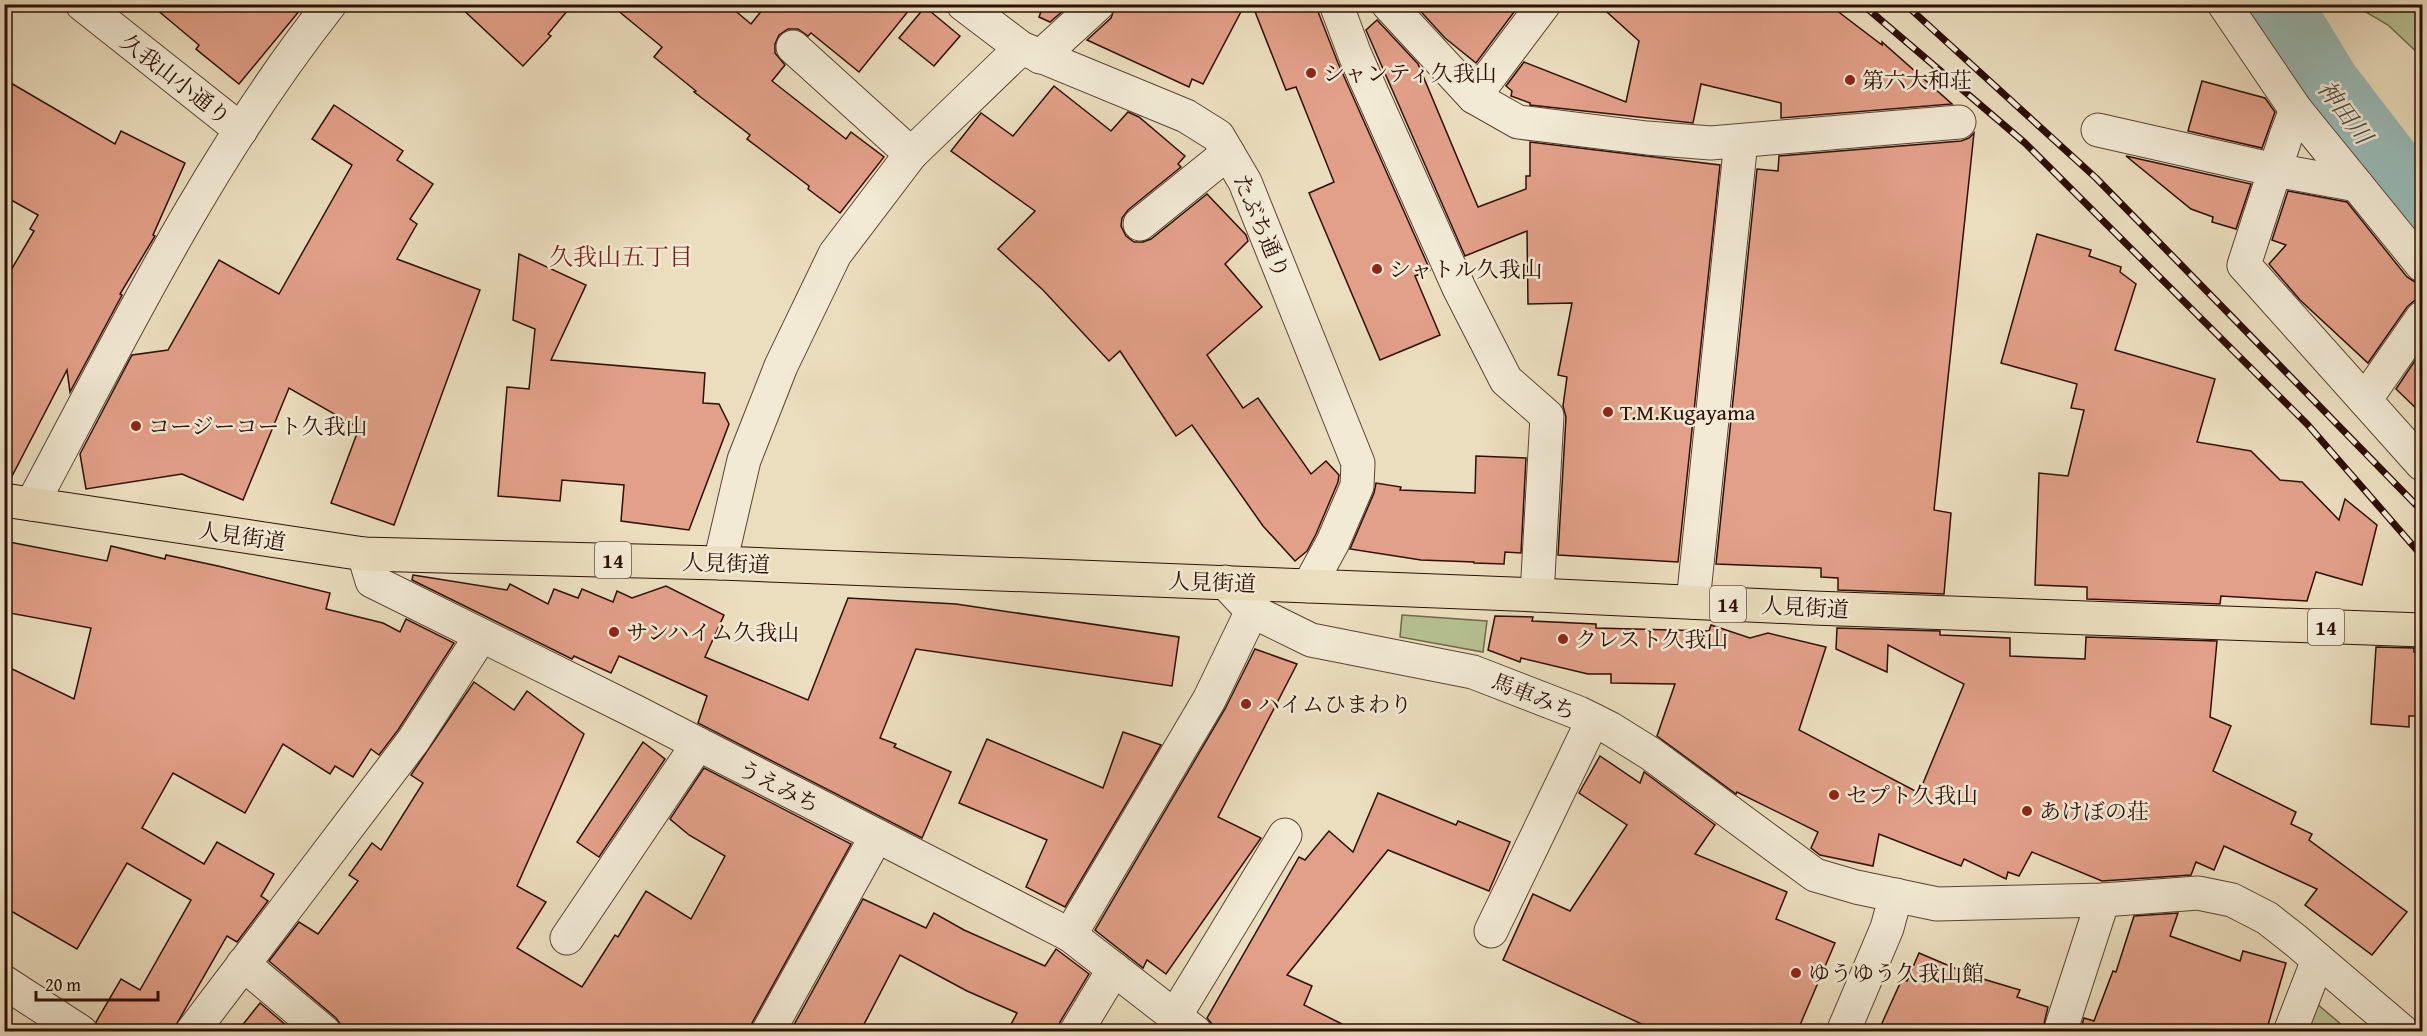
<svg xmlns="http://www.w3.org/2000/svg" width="2427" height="1036" viewBox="0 0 2427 1036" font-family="'Gentium Book Plus','Noto Serif JP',serif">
  <rect width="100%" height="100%" fill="#ebdebe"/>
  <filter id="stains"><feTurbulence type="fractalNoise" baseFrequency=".00333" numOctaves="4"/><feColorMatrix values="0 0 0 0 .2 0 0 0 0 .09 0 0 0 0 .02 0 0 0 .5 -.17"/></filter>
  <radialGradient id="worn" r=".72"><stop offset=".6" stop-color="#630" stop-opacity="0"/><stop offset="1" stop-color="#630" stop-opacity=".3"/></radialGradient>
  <g fill="#b6c192" stroke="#72684c" stroke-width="1.5">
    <polygon points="2359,5 2422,5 2422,57 2388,25 2364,11"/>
    <polygon points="1402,615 1487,621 1483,652 1400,637"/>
    <polygon points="2316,1003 2349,1031 2305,1032"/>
  </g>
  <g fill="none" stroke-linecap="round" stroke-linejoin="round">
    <polyline stroke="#99bbb7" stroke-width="74" points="2274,4 2323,85 2422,214"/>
  </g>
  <g fill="#e2a088" stroke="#2d0f05" stroke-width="1.5">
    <polygon points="150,4 305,4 239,84 196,49 199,45"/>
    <polygon points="457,4 573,4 548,34 551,36 523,66"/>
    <polygon points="610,4 727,4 751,24 767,4 914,4 859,72 811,33 808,36 798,29 788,29 779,35 775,44 775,53 785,65 772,81 846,139 851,132 884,157 840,213 808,189 809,186 747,139 750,135 694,92 696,91 654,57 662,47"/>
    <polygon points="1116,4 1245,4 1203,84 1192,79 1189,87 1087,40 1111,18"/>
    <polygon points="1252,4 1315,4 1338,63 1430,270 1415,276 1440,335 1380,360 1309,193 1334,182 1296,87 1286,90"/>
    <polygon points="1414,4 1520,4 1476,63 1445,38"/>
    <polygon points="1598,4 1828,4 1882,45 1882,42 1952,104 1781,118 1781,103 1701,84 1693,123 1530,105 1530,103 1511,96 1512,91 1506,86 1524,62 1626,102 1639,41"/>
    <polygon points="1043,6 1064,10 1050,22 1039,17"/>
    <polygon points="925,7 960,36 934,66 899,38"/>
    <polygon points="1377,20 1418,64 1478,207 1526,189 1526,176 1530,176 1530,142 1720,165 1678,562 1558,555 1566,417 1563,406 1567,377 1558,375 1572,303 1528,304 1527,231 1465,256 1366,30"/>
    <polygon points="4,79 115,144 121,131 185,163 153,235 155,236 120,294 122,295 70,392 67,370 9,482 4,482 4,282 34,231 30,229 38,215 4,196"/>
    <polygon points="2202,81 2265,98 2275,112 2262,148 2188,131"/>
    <polygon points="1054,86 1111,131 1128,112 1139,117 1185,156 1178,164 1181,167 1128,210 1122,218 1121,226 1126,236 1134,242 1143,242 1151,239 1207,194 1246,235 1248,241 1225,264 1262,307 1207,355 1243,408 1258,398 1311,474 1326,461 1339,475 1338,482 1316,534 1307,551 1295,561 1263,526 1192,425 1176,436 1120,351 1109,361 1043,290 998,249 1035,211 951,151 981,113 1013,136"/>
    <polygon points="334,105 403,151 397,160 433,184 410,219 417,224 397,259 480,290 394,525 331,503 359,428 289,388 243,500 182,474 86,489 80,454 132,355 168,350 219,260 279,294 352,165 312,139"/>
    <polygon points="1974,133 1934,510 1951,513 1944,594 1838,590 1838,578 1821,577 1821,568 1716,564 1757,169 1778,171 1779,156 1961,141 1969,138"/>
    <polygon points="2126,156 2251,184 2236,229 2212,222 2213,217 2191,209"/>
    <polygon points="2288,191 2347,202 2407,277 2415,282 2422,283 2422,299 2414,301 2407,307 2368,363 2300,300 2269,264 2286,245 2272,240"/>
    <polygon points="2037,234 2091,250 2089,256 2121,267 2120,272 2136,284 2115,350 2215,379 2197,442 2251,451 2280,480 2302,482 2339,520 2345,499 2377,525 2362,585 2316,572 2307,601 2221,596 2220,604 2087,599 2087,587 2035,585 2039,473 2068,476 2084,410 2071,408 2077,384 2001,363"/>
    <polygon points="519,254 586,285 551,360 705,373 703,403 719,404 729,424 689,530 621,521 624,485 562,480 560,501 498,496 507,387 529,389 535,329 513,320"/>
    <polygon points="2422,350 2422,414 2396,389"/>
    <polygon points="1476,456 1526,458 1521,553 1505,552 1504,564 1474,563 1474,562 1421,560 1350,549 1374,493 1376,483 1401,487 1400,490 1475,493"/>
    <polygon points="4,541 107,561 111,546 165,559 166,555 218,566 330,593 326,609 383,623 400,632 406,619 454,643 398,730 379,755 371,749 353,777 335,766 330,774 283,744 245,813 173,773 142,828 204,864 217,842 274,874 261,896 268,901 237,942 227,936 172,1032 99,1032 96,1022 121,979 140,990 191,900 127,863 77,949 4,907 4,665 74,699 91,628 4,612"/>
    <polygon points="413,575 507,590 510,584 548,604 554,589 578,598 582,589 613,602 617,591 632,598 666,586 724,615 705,657 808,700 848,598 956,604 1179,637 1172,686 916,649 880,738 896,744 894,747 951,772 922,838 698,723 707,696 619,656 611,673 574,656 572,659 412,580"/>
    <polygon points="1495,616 1533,617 1532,621 1596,624 1596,628 1709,631 1711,625 1750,638 1768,633 1826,647 1799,730 1919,793 1964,684 1888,645 1887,672 1836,649 1837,628 1940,631 1940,635 2010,638 2010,656 2085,659 2086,637 2217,641 2210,717 2231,726 2213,771 2296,812 2291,824 2312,834 2309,840 2407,912 2372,955 2305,905 2317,889 2224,846 2214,870 2196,862 2191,875 2102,881 2032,852 2019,876 2008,872 2006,879 1964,859 1961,866 1879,834 1873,866 1820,855 1811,848 1818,832 1737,792 1736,794 1657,736 1675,684 1611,683 1611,674 1588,674 1521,658 1520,662 1488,650"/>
    <polygon points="2376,647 2414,648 2414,652 2422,653 2422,716 2409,716 2409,727 2371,724"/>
    <polygon points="1255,649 1297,664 1218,817 1261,838 1166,974 1147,960 1143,968 1095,930 1225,709"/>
    <polygon points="474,682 514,710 527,691 584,734 517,886 546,902 517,948 582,987 615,935 618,937 646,891 691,919 725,856 689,835 670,819 704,768 851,844 752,1023 749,1032 342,1032 341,1025 336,1018 269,961 299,922 318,934 358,881 349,875 372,843 381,850 423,783 411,775"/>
    <polygon points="1123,732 1161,745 1065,907 1026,887 1047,840 959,803 987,739 1103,788"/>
    <polygon points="643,742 665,759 599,857 577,842"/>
    <polygon points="1600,756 1640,783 1644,772 1715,825 1695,854 1787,892 1776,919 1835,943 1797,1032 1659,1032 1503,960 1533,894 1570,911 1627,825 1579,793"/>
    <polygon points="1378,793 1456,825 1458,821 1510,842 1489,891 1388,850 1287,975 1312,986 1304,1005 1358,1032 1213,1032 1212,1024 1207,1018 1299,857 1305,860 1329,831 1353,852"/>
    <polygon points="863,899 926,928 934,913 964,930 1045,966 1056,949 1089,974 1060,1022 1057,1032 1007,1032 1017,1013 967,991 900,955 860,1032 790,1032"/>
    <polygon points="2178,913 2170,936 2240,961 2243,951 2286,963 2266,1032 2080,1032 2084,1018 2094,1021 2113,971 2116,972 2134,916"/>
    <polygon points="1919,953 1973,976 2020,990 2017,997 2048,1007 2042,1032 1878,1032 1902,979 1907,981"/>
    <polygon points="260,1003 294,1032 237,1032"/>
  </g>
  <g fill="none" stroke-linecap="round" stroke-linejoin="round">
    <g stroke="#5c4333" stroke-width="35">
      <g id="minor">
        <polyline points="82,4 241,130"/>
        <polyline points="963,4 1021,48 1186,116 1218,136 1245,182 1358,463 1357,486 1333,542 1309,586"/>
        <polyline points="1336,4 1355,55 1459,288 1506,380 1547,416 1537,595"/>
        <polyline points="1388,4 1474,97"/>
        <polyline points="1544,4 1474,97 1518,122 1647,138 1711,143 1959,122"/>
        <polyline points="2224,4 2296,110 2422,265"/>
        <polyline points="793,47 911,154"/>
        <polyline points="1040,57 1098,4"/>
        <polyline points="2296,110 2286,136 2244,265 2422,464"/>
        <polyline points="2098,130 2275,170 2357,185"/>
        <polyline points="1140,224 1228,153"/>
        <polyline points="2365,400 2422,318"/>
        <path d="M32,504c91,-170 177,-347 298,-500"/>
        <polyline points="364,554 372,581 636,712 1070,935 1195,1032"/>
        <polyline points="720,563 744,460 781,366 835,254 911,154 1021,48"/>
        <polyline points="1225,582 1252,611 1311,640 1473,672 1579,713 1611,729 1651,754 1815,875 1856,887 1937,904 2103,900 2198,893 2232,900 2267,918 2295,940 2403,1032"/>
        <polyline points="1693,602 1741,141"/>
        <polyline points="1491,931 1593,720"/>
        <polyline points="1070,935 1209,700 1252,611"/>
        <polyline points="567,938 698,744"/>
        <polyline points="243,964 324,1032"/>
        <polyline points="4,982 81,1032"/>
        <polyline points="1175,1016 1285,835"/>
        <polyline points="192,1032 413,741 481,636"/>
        <polyline points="768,1032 876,837"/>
        <polyline points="1076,1032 1114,969"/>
        <polyline points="1843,1032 1887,928 1896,895"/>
        <polyline points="2060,1032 2103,900"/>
        <polyline points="2290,1032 2318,960"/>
      </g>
    </g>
    <g stroke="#2d0f05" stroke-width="35">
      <polyline id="major" points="4,500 364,554 720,563 1537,595 1813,608 2422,630"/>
    </g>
    <use href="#minor" stroke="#f2ead5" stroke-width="33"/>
    <use href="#major" stroke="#ebdebe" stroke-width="33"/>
    <g stroke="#2d0f05" stroke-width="7">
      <g id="rail">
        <polyline points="1862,4 2025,143 2308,425 2422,556"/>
        <polyline points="1905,4 2096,178 2422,511"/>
      </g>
    </g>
    <use href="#rail" stroke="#f2ead5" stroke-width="4.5" stroke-dasharray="14" stroke-linecap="butt"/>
  </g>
  <g fill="#8f2418" stroke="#f2ead5" stroke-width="2">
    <circle cx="1311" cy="73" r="6"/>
    <circle cx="1850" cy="80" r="6"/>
    <circle cx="1377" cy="269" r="6"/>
    <circle cx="1608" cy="412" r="6"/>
    <circle cx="136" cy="426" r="6"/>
    <circle cx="614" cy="632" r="6"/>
    <circle cx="1563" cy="639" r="6"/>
    <circle cx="1246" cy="704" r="6"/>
    <circle cx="1834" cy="795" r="6"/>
    <circle cx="2027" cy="811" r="6"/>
    <circle cx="1796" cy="973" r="6"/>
  </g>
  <g text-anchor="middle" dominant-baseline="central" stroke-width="5" stroke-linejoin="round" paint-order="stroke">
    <g fill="#f2ead5" stroke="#685143" stroke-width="1.5">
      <rect x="595" y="542" width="36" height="36" rx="4.5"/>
      <rect x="1710" y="586" width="36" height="36" rx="4.5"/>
      <rect x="2308" y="609" width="36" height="36" rx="4.5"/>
    </g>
    <g font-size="21" font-weight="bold" fill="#2d0f05">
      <text x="613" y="560">14</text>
      <text x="1728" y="604">14</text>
      <text x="2326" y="627">14</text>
    </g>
    <g font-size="22" fill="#2d0f05" stroke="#f2ead5" text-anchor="start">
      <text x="1323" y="73">シャンティ久我山</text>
      <text x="1862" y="80">第六大和荘</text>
      <text x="1389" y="269">シャトル久我山</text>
      <text x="1620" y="412">T.M.Kugayama</text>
      <text x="148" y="426">コージーコート久我山</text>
      <text x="626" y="632">サンハイム久我山</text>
      <text x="1575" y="639">クレスト久我山</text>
      <text x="1258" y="704">ハイムひまわり</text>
      <text x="1846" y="795">セプト久我山</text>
      <text x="2039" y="811">あけぼの荘</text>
      <text x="1808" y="973">ゆうゆう久我山館</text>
    </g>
    <g font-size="22" fill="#2d0f05" stroke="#f2ead5">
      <text transform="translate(176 79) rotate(38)">久我山小通り</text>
      <text transform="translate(1262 226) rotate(67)">たぶち通り</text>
      <text transform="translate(242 536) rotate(8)">人見街道</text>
      <text transform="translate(726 563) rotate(2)">人見街道</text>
      <text transform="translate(1212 582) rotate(2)">人見街道</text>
      <text transform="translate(1805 607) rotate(3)">人見街道</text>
      <text transform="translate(1534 696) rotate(22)">馬車みち</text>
      <text transform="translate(779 786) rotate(27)">うえみち</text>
    </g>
    <g font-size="24" font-style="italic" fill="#534b43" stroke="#f2ead5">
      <text transform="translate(2345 112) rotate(53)">神田川</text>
    </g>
    <g font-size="24" fill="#7a1f14" stroke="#f2ead5">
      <text x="621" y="256">久我山五丁目</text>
    </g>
  </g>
  <rect width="2427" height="1036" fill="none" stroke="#ebdebe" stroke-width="24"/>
  <rect x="6" y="6" width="2415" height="1024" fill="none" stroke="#2d0f05" stroke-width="3"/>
  <rect x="12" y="12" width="2403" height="1012" fill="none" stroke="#2d0f05" stroke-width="1.5"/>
  <path d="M36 991v9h122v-9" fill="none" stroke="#2d0f05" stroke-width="3"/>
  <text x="45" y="991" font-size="18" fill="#2d0f05" stroke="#f2ead5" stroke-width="4.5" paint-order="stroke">20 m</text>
  <rect width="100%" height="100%" filter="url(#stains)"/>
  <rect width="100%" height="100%" fill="url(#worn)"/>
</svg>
